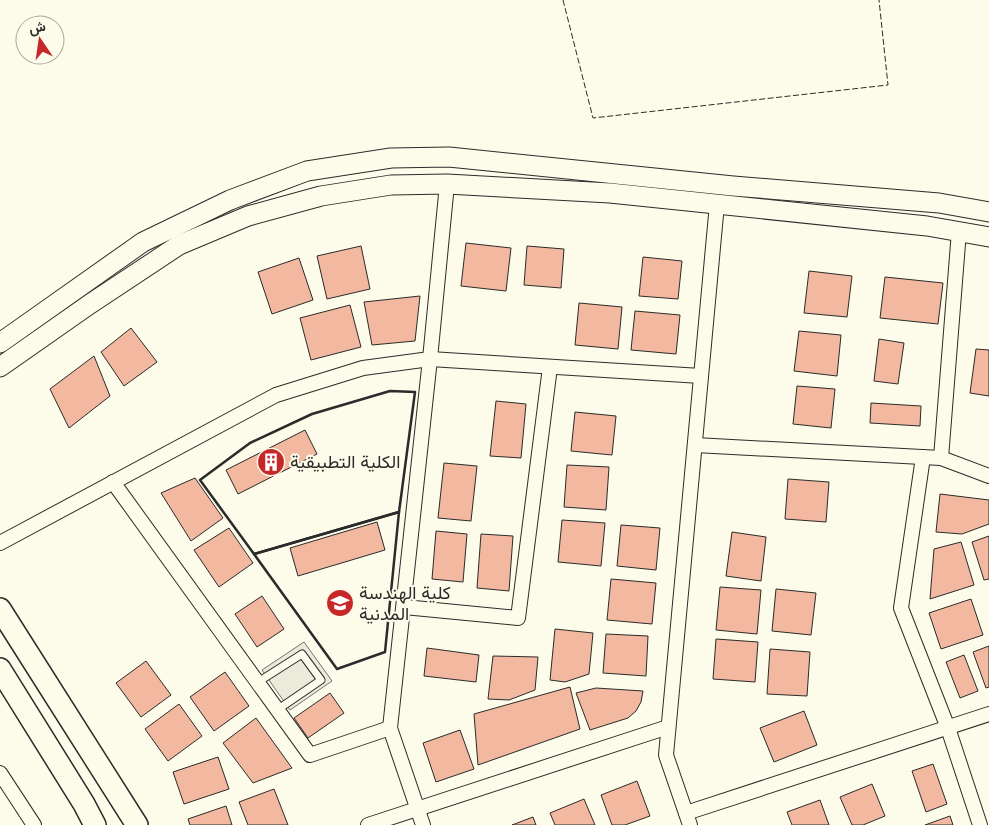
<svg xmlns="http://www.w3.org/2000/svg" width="989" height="825" viewBox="0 0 989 825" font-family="'DM Sans',Vazirmatn,sans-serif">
  <rect width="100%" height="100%" fill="#fdfbea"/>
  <polygon fill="#eceadb" stroke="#74746e" points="304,642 332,681 290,710 262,670"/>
  <g fill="#f2b8a0" stroke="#2b2b2b">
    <polygon points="466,243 511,248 506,291 461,286"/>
    <polygon points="361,246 370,289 327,299 317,256"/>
    <polygon points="527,246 564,249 561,288 524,285"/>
    <polygon points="643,257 682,261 678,299 639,296"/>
    <polygon points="299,258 313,300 272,314 258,272"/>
    <polygon points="809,271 852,276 847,317 804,313"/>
    <polygon points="885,277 943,283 938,324 880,318"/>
    <polygon points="420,296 415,341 372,345 364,302"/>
    <polygon points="579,303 622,307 618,349 575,345"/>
    <polygon points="350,305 361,347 311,360 300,318"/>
    <polygon points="635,311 680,315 676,354 631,350"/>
    <polygon points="131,328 157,362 124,386 101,352"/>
    <polygon points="799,331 841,335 837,376 794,371"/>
    <polygon points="879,339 904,343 898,384 874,381"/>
    <polygon points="976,349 989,350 989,396 970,393"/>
    <polygon points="94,356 110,396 69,428 50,389"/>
    <polygon points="797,386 835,389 831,428 793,424"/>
    <polygon points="496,401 526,404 521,458 490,456"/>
    <polygon points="871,403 921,406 920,426 870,423"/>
    <polygon points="575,412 616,416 612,455 571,451"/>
    <polygon points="305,430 317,454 238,494 226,470"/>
    <polygon points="444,463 477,466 471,521 438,518"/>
    <polygon points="567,465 609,467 606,510 564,507"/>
    <polygon points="195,478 223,518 191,541 161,493"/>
    <polygon points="788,479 829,482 826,522 785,519"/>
    <polygon points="940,494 989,500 989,524 962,534 936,532"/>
    <polygon points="562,520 605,523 601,566 558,562"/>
    <polygon points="377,522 385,550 298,576 290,548"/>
    <polygon points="621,525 660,528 656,570 617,566"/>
    <polygon points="229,528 253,563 219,587 194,550"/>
    <polygon points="436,531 467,534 463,582 432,579"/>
    <polygon points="732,532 766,537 761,581 726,576"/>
    <polygon points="481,534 513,536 509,591 477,588"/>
    <polygon points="989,536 989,579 984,580 972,542"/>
    <polygon points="961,542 974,585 930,599 934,549"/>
    <polygon points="611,579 656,583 652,624 607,620"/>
    <polygon points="720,587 761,590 757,634 716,630"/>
    <polygon points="776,589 816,593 811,635 772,631"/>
    <polygon points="262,596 284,629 257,647 235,614"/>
    <polygon points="971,599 983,635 941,649 929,613"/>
    <polygon points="555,629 593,633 589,674 565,682 550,680"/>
    <polygon points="606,634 648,636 646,676 603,673"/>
    <polygon points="716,639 758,642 755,682 713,679"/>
    <polygon points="989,646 989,687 986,688 973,652"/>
    <polygon points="427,648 479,655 476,682 424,676"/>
    <polygon points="770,649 810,652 807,696 767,694"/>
    <polygon points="964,655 978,691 960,698 946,662"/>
    <polygon points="493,656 538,657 535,690 509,700 488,699"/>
    <polygon points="146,661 171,695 141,717 116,683"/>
    <polygon points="225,672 249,706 214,731 190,697"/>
    <polygon points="570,687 580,729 478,765 474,714"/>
    <polygon points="596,688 643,691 641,702 636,711 628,718 590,730 576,693"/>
    <polygon points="330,693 344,713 308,738 294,718"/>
    <polygon points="179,704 202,736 168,761 145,729"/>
    <polygon points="804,711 817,745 774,762 760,728"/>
    <polygon points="256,718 292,768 253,783 223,743"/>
    <polygon points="460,730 474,769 436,782 423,743"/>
    <polygon points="218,757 229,789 184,804 173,772"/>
    <polygon points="933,764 947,804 926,812 912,771"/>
    <polygon points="637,781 650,816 625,825 612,825 601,795"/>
    <polygon points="872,784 885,816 863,825 852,825 840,797"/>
    <polygon points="274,789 288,825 248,825 239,802"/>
    <polygon points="584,799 595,825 555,825 550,813"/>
    <polygon points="820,800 829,825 792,825 787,812"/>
    <polygon points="226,806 232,825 190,825 188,819"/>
    <polygon points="950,816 953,825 925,825"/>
    <polygon points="533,817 536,825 512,825"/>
  </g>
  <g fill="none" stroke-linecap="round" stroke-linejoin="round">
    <g stroke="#2b2b2b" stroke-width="9">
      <polyline id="lane" points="258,682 302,654 321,680 277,710"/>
    </g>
    <g stroke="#2b2b2b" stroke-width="16">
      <g id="street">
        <polyline points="695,445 941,458 989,476"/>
        <polyline points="923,457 901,608 948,728 980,825"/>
        <polyline points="941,458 959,231"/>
        <polyline points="113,482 310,755 390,728"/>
        <polyline points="0,543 276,395 363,368 430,359 701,376"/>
        <polyline points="404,607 518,618 550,367"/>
        <polyline points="0,773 34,825"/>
        <polyline points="686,813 989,714"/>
        <polyline points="368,825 668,727"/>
        <polyline points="423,825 390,728 430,359 447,184"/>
        <polyline points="690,825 666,755 717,204"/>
      </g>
    </g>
    <g stroke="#2b2b2b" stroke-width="21">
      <g id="secondary">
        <polyline points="0,343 143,242 230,200 307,171 391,158 449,157 733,186 939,203 989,212"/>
        <polyline points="0,367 90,304 179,245 248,216 321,196 391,185 447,184 610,193 927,226 989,237"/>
      </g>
    </g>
    <g stroke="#2b2b2b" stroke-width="24">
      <g id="primary">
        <polyline points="0,609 137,825"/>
        <polyline points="0,669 84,804 95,825"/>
      </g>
    </g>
    <use href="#lane" stroke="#fdfbea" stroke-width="7"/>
    <use href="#street" stroke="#fdfbea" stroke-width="14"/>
    <use href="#secondary" stroke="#fdfbea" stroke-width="19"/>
    <use href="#primary" stroke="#fdfbea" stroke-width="21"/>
    <polyline stroke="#2b2b2b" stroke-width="1" stroke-dasharray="6 2.5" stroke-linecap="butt" points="563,0 593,118 888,85 879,0"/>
    <g stroke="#2b2b2b" stroke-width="2.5">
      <polygon points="390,391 415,392 399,512 254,554 200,480 250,443 312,414"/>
      <polygon points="399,512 385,652 337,669 254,554"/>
    </g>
  </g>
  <defs>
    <g id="building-disc" transform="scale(1.4375)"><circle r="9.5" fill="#c62828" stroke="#fdfbea"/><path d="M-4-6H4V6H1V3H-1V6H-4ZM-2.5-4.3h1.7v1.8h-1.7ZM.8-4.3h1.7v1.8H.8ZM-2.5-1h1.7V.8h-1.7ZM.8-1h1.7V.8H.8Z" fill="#fff"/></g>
    <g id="school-disc" transform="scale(1.4375)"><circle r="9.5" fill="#c62828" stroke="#fdfbea"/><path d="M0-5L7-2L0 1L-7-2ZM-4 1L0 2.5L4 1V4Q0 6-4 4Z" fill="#fff"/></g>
  </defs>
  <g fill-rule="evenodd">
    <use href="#building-disc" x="271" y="462"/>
    <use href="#school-disc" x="340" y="603"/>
  </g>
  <g text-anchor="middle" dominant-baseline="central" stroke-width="4" stroke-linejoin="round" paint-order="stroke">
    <g font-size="18" fill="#2b2b2b" stroke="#fdfbea" text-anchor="start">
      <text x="290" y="462">الكلية التطبيقية</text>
      <text x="359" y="593">كلية الهندسة<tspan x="359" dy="21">المدنية</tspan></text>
    </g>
  </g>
  <g transform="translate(40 40) rotate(347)"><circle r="24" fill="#fdfbea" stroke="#a9a89e"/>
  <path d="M0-4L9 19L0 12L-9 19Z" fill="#c62828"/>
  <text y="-8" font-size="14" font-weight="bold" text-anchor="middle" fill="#2b2b2b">ش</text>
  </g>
</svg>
